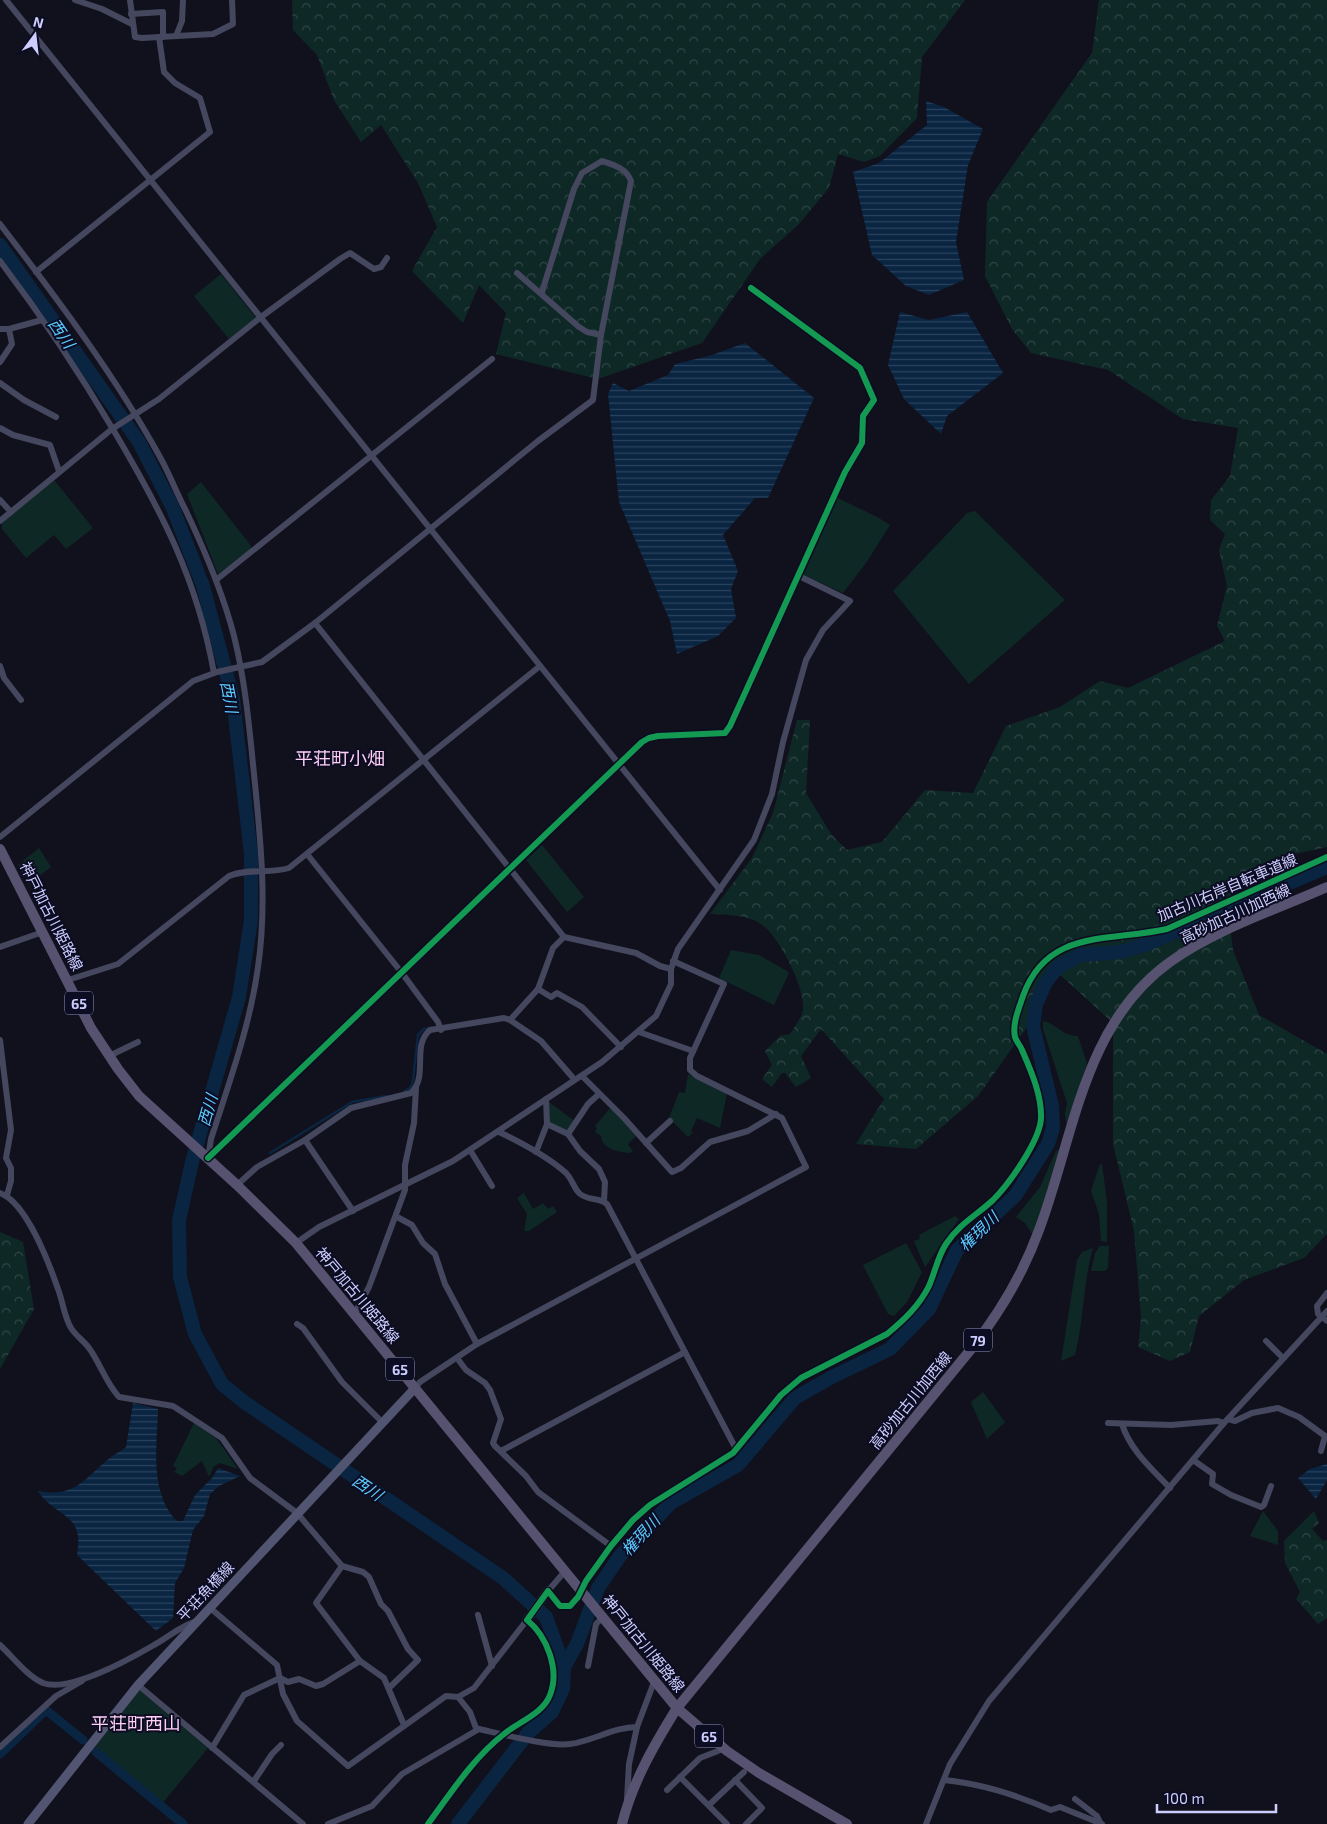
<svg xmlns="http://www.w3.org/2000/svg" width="1327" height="1824" viewBox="0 0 1327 1824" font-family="'Exo 2','Noto Sans JP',sans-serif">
  <defs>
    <pattern id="forest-crowns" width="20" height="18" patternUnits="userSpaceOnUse" patternTransform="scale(1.25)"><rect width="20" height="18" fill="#0e2826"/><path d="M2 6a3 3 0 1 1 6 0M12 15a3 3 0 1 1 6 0" fill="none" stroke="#304647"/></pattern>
    <pattern id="water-rules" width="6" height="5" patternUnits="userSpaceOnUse" patternTransform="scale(1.25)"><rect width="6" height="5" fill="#092541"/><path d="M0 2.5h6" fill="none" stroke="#2c435e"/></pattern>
  </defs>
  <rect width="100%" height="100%" fill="#11111d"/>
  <g fill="#0e2826">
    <polygon points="221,274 256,318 229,339 194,296"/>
    <polygon points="54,480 93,528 66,549 54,535 26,558 2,529 2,523"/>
    <polygon points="201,482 251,546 251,550 218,574 187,494"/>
    <polygon points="836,497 879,518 890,525 866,563 843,593 802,574"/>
    <polygon points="975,511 1065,600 969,684 893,591 967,513"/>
    <polygon points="542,845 584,897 567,912 526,860"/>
    <polygon points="39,848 51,867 29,884 18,865"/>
    <polygon points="731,950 759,955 787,971 789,973 774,1005 719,978"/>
    <path d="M1043,1021c14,3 19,15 35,15l9,28 -20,62 -2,-12 2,-11 -24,-74z"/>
    <polygon points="688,1074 727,1093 720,1128 697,1118 691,1131 693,1133 688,1137 669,1118 679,1092 685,1093"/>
    <polygon points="549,1102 576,1122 569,1132 549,1123"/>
    <path d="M611,1107l25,29 -8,8 5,7 -4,2c-11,-1 -27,-4 -28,-17l-6,-4 2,-4 -2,-2z"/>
    <polygon points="1060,1149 1036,1226 1033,1235 1025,1223 1016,1217 1040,1187 1056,1151"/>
    <polygon points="1100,1164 1102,1164 1107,1202 1107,1242 1101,1241 1099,1214 1091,1191"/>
    <polygon points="524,1193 533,1209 543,1203 548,1209 553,1206 557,1212 529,1231 524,1231 527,1214 517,1198"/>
    <polygon points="955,1216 959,1219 925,1267 914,1241 920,1239 919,1235"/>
    <polygon points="906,1243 922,1272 907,1302 894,1316 888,1314 863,1265"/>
    <polygon points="1100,1246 1109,1246 1108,1268 1105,1271 1091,1271 1095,1253"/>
    <path d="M1093,1248c-10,35 -9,72 -18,107l-14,6 16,-101 5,-8z"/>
    <polygon points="983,1392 1005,1422 987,1439 971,1402"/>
    <polygon points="194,1423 216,1438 238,1469 220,1463 214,1466 209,1477 202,1461 182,1476 174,1472 177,1468 173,1466"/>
    <polygon points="1263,1511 1278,1531 1278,1545 1250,1536"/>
    <polygon points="139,1690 208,1748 161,1805 94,1747"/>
  </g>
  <g fill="url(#forest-crowns)">
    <polygon points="292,0 965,0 922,57 917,118 880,156 864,162 838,154 829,188 799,224 760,259 702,343 598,379 496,354 506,313 479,285 463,323 412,271 437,227 418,183 381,125 361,142 334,100 317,55 293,30"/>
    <path d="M1099,0h228v847l-51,11 -32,14 -17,32 6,46 26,65 68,39v180l-23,24 -60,22 -45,36 -9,36 -20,9 -32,-14 3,-29 -7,-87 -21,-87v-121l-55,-50 -23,43 -57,80 -62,53 -60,-5 28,-45 -63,-70 -20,27 10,22 -15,9 -11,-14h-3l-10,14 -10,-8 10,-14 -7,-14 15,-15 10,-2c4,-6 9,-13 12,-20 7,-20 -21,-73 -37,-87 -15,-13 -37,-12 -55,-13l42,-56 21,-45 24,-93h13l-4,73 25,41 16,16 35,-8 43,-52 48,3 33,-67 54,-19 40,-26 28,7 97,-47 -8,-15 10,-40 -8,-36 6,-16 -15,-14 1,-20 19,-24 8,-48 -55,-9 -75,-49 -77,-17 -19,-24 -27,-53 2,-74 105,-149z"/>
    <polygon points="0,1232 23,1242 34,1309 0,1369"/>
    <polygon points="1314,1511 1319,1523 1312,1529 1323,1541 1327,1540 1327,1618 1318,1624 1296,1599 1300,1592 1285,1563 1284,1541"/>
  </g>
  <g fill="url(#water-rules)">
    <polygon points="926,101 944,107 983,129 968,165 956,242 964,280 929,295 906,286 872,255 853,172 879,163 927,125"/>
    <polygon points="900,312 929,320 967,312 1003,373 947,416 941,434 904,399 888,365"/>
    <polygon points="745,343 814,398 768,498 755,498 723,535 738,571 731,589 736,618 718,636 677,654 670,621 619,502 608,394 613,383 629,391 668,375 675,364 709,356"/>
    <path d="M133,1403l25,6c-1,36 -9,84 19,112h6l12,-26 17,-17 6,-10 22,8 -21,10 -9,8 -6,22 -11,14 -9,38 -9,15 -2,35 -17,13 -79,-76c8,-43 -22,-37 -39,-64 38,7 45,-12 72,-33 5,-5 11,-6 16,-11z"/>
    <polygon points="1327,1464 1327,1480 1316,1499 1298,1478 1310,1469"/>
  </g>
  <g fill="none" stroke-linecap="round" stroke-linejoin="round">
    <g stroke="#092541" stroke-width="2.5">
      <polyline points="404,1092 411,1087 413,1080 418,1035 424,1029 430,1028"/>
      <polyline points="270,1153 352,1102 387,1096"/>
    </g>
    <g stroke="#092541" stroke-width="9">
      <polyline points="96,1752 183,1824"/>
      <polyline points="0,1754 46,1710 83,1740"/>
    </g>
    <g stroke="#092541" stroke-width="14">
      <polyline points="0,245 139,442 172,506 203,586 233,699 251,854 251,920 239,997 192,1162 179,1220 180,1277 195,1334 222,1384 244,1402 503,1578 546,1617 564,1667 563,1689 552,1712 528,1733 458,1824"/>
      <polyline points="564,1667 577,1644 598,1588 620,1556 671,1503 738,1465 795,1398 832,1377 890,1349 929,1309 957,1250 1015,1196 1048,1144 1053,1128 1052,1106 1033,1026 1036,1004 1046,982 1058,967 1080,955 1121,952 1147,944 1327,867"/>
    </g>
    <g stroke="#44475e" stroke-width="6">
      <polyline points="6,0 720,890"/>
      <polyline points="75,0 102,9 132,24"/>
      <polyline points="130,0 135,37 142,38 213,34 233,24 232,0"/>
      <polyline points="131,14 163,12 163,37"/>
      <polyline points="176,36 182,21 183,0"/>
      <path d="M0,224c56,73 116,153 160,233 10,18 17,37 26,54 19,40 37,82 48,125 12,48 16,99 21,148 6,60 12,122 3,183 -8,59 -29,116 -47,172l-3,19"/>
      <path d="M0,261c41,54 79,111 114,170 48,81 83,148 100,242"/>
      <polyline points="36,272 210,132 200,98 175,83 164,72 159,37"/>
      <polyline points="517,273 579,327 587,332 601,335"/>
      <polyline points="0,329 9,329 42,320"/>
      <polyline points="0,362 12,344 9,329"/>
      <polyline points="0,383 24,400 56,417"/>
      <polyline points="0,428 13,435 50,445 59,471"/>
      <polyline points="0,500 11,512"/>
      <polyline points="0,521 112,429 159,399 261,317 340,259 350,253 374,269 381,267 387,258"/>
      <polyline points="216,580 492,359"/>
      <polyline points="315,623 564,937"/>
      <polyline points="0,666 4,678 21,700"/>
      <path d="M0,837l193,-156 24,-9 45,-10 53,-39 223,-182 55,-41 8,-65 30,-154c-5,-13 -17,-16 -29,-20l-20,12 -8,16 -32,103"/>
      <polyline points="307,854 402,973 438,1022 441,1030"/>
      <polyline points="0,947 43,932"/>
      <path d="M68,980l50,-16 111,-88c19,-8 41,-2 60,-8l251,-202"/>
      <polyline points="538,989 551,997 557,993 582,1007 621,1047"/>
      <polyline points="510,1020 541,1041 574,1079"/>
      <polyline points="639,1032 693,1051"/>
      <polyline points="0,1040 11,1130 6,1158 11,1168 11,1181 7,1195"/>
      <polyline points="109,1056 138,1042"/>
      <polyline points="582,1076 624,1118 672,1172 681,1168 710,1142 748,1131 776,1114"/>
      <polyline points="547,1124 568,1134 580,1151 599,1169 605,1182 604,1201"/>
      <path d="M499,1132c23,11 48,24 67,41 6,6 8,15 13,20 8,8 20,4 28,11l129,245"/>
      <polyline points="568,1134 588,1104 599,1094"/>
      <polyline points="305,1140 353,1211"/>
      <polyline points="646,1143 670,1121"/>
      <polyline points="470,1150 492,1186"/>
      <polyline points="536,1152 547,1124 546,1099"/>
      <polyline points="208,1158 642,742 649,738 658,736 725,733 730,726 845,472 862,443 863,416 874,400 860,368 751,288"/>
      <path d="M237,1185l20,-18 48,-27 46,-32 60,-15c18,-17 0,-47 19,-63l74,-12 6,2 28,-31 15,-41 11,-11 72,16 24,13 11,3"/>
      <path d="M0,1193c26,9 49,70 58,96 5,13 6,27 13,39 5,8 13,13 18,20 11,15 17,35 30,49l54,9 49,32 28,40 47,35 45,53 21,6 6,5 12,27 7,7 20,38 10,11 -29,28"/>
      <polyline points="397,1217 412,1225 423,1243 435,1254 445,1284 477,1344"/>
      <polyline points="296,1243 319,1227 453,1161 602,1062 656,1016 671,984 671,969 678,949 754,840 772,794 783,742 806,660 823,630 850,601 799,576"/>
      <polyline points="1327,1293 1317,1306 1318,1314 1327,1321"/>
      <polyline points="355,1313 369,1287 405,1190 405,1165 414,1123 416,1088"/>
      <polyline points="297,1324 303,1328 342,1382 383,1423"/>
      <polyline points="1266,1341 1283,1358"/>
      <polyline points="457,1358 466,1370 485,1383 490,1390 501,1419 493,1443 495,1446 526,1476 538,1492 611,1546"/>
      <polyline points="415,1388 420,1382 477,1344 806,1167 782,1118 697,1076 690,1070 690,1058 724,984 673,961"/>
      <polyline points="1228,1419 1235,1421 1252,1413 1278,1408 1299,1417 1325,1436 1321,1451"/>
      <polyline points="1108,1423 1171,1425 1218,1421 1224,1423"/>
      <path d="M1122,1424c8,26 30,45 48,64"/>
      <polyline points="501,1451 685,1352"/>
      <polyline points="1193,1460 1213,1474 1212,1484 1231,1495 1261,1507 1264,1505 1271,1486"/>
      <polyline points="342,1566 316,1603 360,1661 384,1678 404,1725"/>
      <polyline points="548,1591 566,1570"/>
      <polyline points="209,1607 277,1665 283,1694 297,1721 348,1766 446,1696 458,1697 474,1688 527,1620"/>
      <polyline points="478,1615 492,1666"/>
      <path d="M0,1645c13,12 27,31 43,38 26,10 87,-24 111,-38 15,-8 26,-19 43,-24"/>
      <polyline points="588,1666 596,1624 603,1617"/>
      <polyline points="138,1685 303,1824"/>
      <polyline points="458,1697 470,1712 476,1728 479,1729"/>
      <polyline points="0,1747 56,1696 82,1681"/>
      <polyline points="212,1748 244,1695 280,1678 288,1682 299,1679 316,1686 323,1684 360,1661"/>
      <polyline points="680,1777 727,1824"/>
      <polyline points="735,1780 762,1808 746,1824"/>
      <path d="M944,1780c39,4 72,15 107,30l9,-3 42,17"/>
      <polyline points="254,1781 272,1754 281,1745"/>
      <polyline points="667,1790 700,1758 723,1749"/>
      <polyline points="627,1799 629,1764 637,1727"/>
      <polyline points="1075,1799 1097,1816 1101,1824"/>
      <polyline points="709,1805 744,1772"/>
      <path d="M328,1824l44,-18 30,-32 77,-45c22,5 71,18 91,15 23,-3 44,-17 67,-17l17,-45"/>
      <polyline points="926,1824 950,1764 989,1701 1224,1423 1327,1311"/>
    </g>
    <g stroke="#525571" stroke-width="9">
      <polyline points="527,1620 548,1591"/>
      <polyline points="28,1824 138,1685 415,1388"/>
    </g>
    <g stroke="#585271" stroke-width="10">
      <polyline points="0,849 91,1028 118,1069 139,1096 237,1185 296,1243 677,1708 727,1751 759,1773 847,1824"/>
      <path d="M622,1824c11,-43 32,-79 55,-116l295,-360c29,-37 51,-74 67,-118 35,-93 44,-206 131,-268 46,-33 105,-52 157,-75"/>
    </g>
    <g stroke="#0c0c22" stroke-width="9">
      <g id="cycleway">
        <polyline points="208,1158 642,742 649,738 658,736 725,733 730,726 845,472 862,443 863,416 874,400 860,368 751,288"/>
        <path d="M428,1824c23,-31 45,-66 76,-90 14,-12 39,-20 46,-39 10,-25 -3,-59 -23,-75l21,-29 12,15h10l8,-9 8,-16 25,-35 22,-26 17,-15 83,-52 48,-58 20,-17 86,-44c17,-14 32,-28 42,-48 6,-14 9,-30 17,-42 13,-20 31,-29 47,-44 16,-16 46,-58 48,-81 1,-24 -10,-48 -19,-69 -2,-5 -6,-9 -7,-13 -3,-13 4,-29 8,-41 24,-68 87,-54 144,-67l160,-72"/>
      </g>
    </g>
    <use href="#cycleway" stroke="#139951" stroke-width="6"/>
  </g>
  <g text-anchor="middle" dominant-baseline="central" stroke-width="4" stroke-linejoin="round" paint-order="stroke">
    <g fill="#0c0c22" stroke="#9394bd" stroke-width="1">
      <rect x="65" y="991.5" width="28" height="23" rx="4"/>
      <rect x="964" y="1328.5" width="28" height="23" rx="4"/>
      <rect x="386" y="1357.5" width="28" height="23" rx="4"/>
      <rect x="695" y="1724.5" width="28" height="23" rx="4"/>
    </g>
    <g font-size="14" font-weight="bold" fill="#cdceff">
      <text x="79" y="1003">65</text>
      <text x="978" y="1340">79</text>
      <text x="400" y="1369">65</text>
      <text x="709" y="1736">65</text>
    </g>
    <g font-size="15" fill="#cdceff" stroke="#0c0c22">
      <text transform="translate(1227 887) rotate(-23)">加古川右岸自転車道線</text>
      <text transform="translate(1235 913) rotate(-25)">高砂加古川加西線</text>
      <text transform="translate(52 916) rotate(63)">神戸加古川姫路線</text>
      <text transform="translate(358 1295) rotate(50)">神戸加古川姫路線</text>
      <text transform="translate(910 1400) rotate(-51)">高砂加古川加西線</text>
      <text transform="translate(205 1591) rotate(-47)">平荘魚橋線</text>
      <text transform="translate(644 1643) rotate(51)">神戸加古川姫路線</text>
    </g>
    <g font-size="16" font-style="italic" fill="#5bcaff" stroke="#0c0c22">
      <text transform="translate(62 333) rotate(55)">西川</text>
      <text transform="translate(230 697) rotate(79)">西川</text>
      <text transform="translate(207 1110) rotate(-74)">西川</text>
      <text transform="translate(978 1231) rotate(-44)">権現川</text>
      <text transform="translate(368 1487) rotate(34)">西川</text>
      <text transform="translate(640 1535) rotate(-47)">権現川</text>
    </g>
    <g font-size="18" fill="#ffcff4" stroke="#0c0c22">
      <text x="340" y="758">平荘町小畑</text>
      <text x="136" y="1723">平荘町西山</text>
    </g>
  </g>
  <g transform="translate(35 35) rotate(15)" stroke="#0c0c22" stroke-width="4" paint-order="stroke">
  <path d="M0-4L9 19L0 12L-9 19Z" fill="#cdceff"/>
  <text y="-8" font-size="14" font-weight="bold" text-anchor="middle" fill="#cdceff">N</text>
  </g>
  <path d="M1157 1804v8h119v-8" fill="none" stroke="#cdceff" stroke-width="2.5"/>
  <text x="1164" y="1804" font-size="15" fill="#cdceff" stroke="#0c0c22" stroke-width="4" paint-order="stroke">100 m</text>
</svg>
